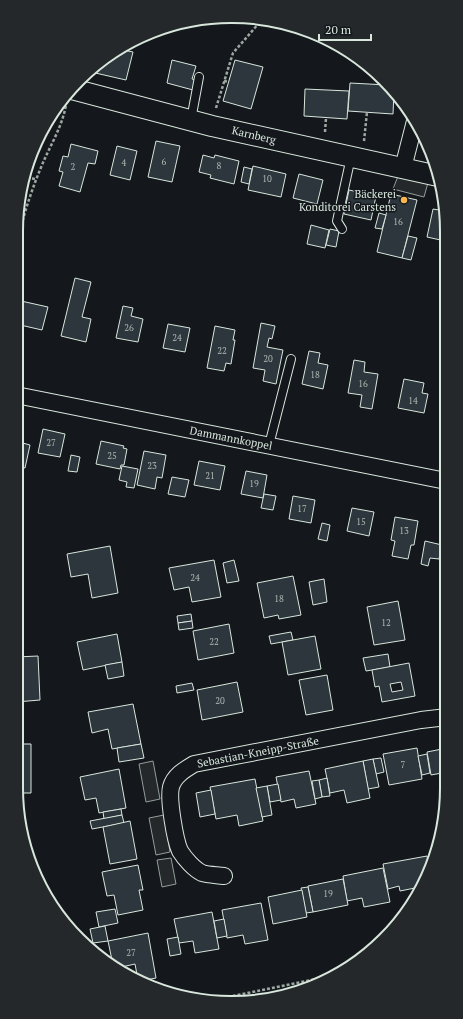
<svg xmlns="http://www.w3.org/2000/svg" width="463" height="1019" viewBox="0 0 463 1019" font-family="'PT Serif',serif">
  <rect width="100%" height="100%" fill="#14181c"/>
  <g fill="#24282b" stroke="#939e99">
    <polygon points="400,171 429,179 424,197 393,189"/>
    <polygon points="153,761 160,799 146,802 139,764"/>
    <polygon points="164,815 170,852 156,855 149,818"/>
    <polygon points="171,858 176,884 162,887 157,860"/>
  </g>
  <g fill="#2c363c" stroke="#d8e6dc" fill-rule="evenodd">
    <polygon points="123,50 133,52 126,80 91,72"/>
    <polygon points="172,60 196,66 192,79 196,80 193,90 167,83"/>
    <polygon points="235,60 263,67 251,109 223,101"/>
    <polygon points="350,83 387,85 394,92 393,114 348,111"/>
    <polygon points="305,89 349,91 347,119 304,116"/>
    <polygon points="156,141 180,146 172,182 148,177"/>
    <polygon points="71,144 98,151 95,164 88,163 80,192 59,186 63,172 59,171 63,156 68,157"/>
    <polygon points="117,146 137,151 130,180 110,175"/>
    <polygon points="203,155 214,158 215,155 239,161 234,184 210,178 211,175 199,172"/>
    <polygon points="253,166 286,174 281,197 248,190"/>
    <polygon points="244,167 252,169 249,184 241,182"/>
    <polygon points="299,174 323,180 317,204 293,198"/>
    <polygon points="349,190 376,196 371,220 344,214"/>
    <polygon points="391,194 417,200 402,258 377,252"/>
    <polygon points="433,209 445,211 445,241 427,237"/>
    <polygon points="379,213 386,215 382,229 375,228"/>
    <polygon points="311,225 329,230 325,248 307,244"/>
    <polygon points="330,229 339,231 336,247 326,245"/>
    <polygon points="408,236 417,238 411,260 402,258"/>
    <polygon points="75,278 91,282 82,317 91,319 86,342 61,336"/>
    <polygon points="21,301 48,307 42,330 16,324"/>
    <polygon points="123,306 133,308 131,316 143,319 138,342 116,338"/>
    <polygon points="261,323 275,326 272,339 269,338 267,347 283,350 276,384 263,381 265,370 253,368"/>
    <polygon points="168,324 190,328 185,352 163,348"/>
    <polygon points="215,326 235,330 233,340 235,340 231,364 226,363 224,371 207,368"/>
    <polygon points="309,351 320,353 318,363 328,365 323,389 302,384"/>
    <polygon points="354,360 365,362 364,372 378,374 372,409 360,407 362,395 348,393"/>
    <polygon points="404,379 424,383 422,393 428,394 424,413 398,408"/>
    <polygon points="16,423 23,424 18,448 16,448"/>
    <polygon points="43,429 65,434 60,457 38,453"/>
    <polygon points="101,441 124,446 123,448 127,449 124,465 121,465 120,469 96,464"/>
    <polygon points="19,442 30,445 25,468 16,466 16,458"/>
    <polygon points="144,451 166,455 162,478 157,477 155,489 137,485"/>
    <polygon points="71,455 80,457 77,472 68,471"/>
    <polygon points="199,461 225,466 220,490 194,485"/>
    <polygon points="122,466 138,469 134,488 126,487 127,482 119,480"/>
    <polygon points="246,471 267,475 263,498 241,494"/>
    <polygon points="172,477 189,480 185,497 168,494"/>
    <polygon points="264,494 276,496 273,510 261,508"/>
    <polygon points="293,496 315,500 311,523 289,519"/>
    <polygon points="352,508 374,512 369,536 347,531"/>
    <polygon points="395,517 418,521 414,545 411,545 408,559 392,556 395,541 391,540"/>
    <polygon points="322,523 330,525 327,541 318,539"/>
    <polygon points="425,541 442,545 439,559 430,558 428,566 421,564"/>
    <polygon points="110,546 118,593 92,598 88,574 71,577 67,554"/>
    <polygon points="214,560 221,597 192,602 189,587 174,590 169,568"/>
    <polygon points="234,560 239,581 227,583 223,563"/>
    <polygon points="293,576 301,615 279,619 278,615 264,618 257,583"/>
    <polygon points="324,579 327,602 313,605 309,582"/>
    <polygon points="398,601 405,640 374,645 367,607"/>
    <polygon points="191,614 192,621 178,623 177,616"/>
    <polygon points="192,621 193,628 179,630 178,623"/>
    <polygon points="229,624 234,653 198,660 193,631"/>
    <polygon points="291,632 293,640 271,644 269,636"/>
    <polygon points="117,634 122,662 83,670 77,642"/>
    <polygon points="315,636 321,669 288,675 282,642"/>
    <polygon points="388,654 390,667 366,671 363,658"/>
    <polygon points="38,656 40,700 16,702 16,657"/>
    <polygon points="122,662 124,676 108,679 105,665"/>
    <path d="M409,663l6,33 -33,6 -3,-16 -4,1 -3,-17zM401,682l2,8 -11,2 -2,-8z"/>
    <polygon points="327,675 333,710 306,715 299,680"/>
    <polygon points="237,682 243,712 202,720 197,690"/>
    <polygon points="192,683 194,690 177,693 176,686"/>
    <polygon points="133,704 141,744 112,749 108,729 92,733 88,712"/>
    <polygon points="16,744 31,744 31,793 17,793"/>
    <polygon points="141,744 144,758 119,762 117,748"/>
    <polygon points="417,748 422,779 389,785 383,754"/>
    <polygon points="447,748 447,772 431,775 427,752"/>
    <polygon points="427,754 430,773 422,775 418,756"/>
    <polygon points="381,758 384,772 376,774 373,759"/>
    <polygon points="373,759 379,787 368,789 363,761"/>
    <polygon points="363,761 370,798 347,803 344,790 330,793 325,769"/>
    <polygon points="119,769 126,808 99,813 96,798 85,800 80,777"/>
    <polygon points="309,771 316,804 296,808 294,799 281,802 276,777"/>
    <polygon points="327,778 330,796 322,797 319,780"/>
    <polygon points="255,779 263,821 239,826 237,815 216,819 210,787"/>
    <polygon points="319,780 322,797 315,799 312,781"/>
    <polygon points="278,784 281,800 270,802 267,786"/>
    <polygon points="267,786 272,815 262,817 256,788"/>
    <polygon points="211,790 215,814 200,817 196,793"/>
    <polygon points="121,809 122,815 104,819 103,812"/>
    <polygon points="122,815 124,823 92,829 90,821"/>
    <polygon points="130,821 137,859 110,864 103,827"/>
    <polygon points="427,856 430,871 420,887 400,891 399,886 388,889 383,864"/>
    <polygon points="138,865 143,890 139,890 143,910 118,915 114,895 107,896 102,872"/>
    <polygon points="383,868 390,902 364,907 362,898 347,901 343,876"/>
    <polygon points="343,879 348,905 313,912 308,886"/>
    <polygon points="308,887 313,912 306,913 301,888"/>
    <polygon points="302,890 307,917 273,924 268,897"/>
    <polygon points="261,903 268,940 245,944 243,935 227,938 222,910"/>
    <polygon points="115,909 118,923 99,927 96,912"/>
    <polygon points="212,912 219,949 195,953 193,941 179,943 174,919"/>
    <polygon points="224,919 227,936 217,938 214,921"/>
    <polygon points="105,926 108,941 93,943 90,929"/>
    <polygon points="148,933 156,978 141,981 138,980 135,964 117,968 113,965 108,941"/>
    <polygon points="178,937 181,954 170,956 167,939"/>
  </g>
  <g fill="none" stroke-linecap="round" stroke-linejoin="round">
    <g stroke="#d8e6dc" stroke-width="10">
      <g id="service">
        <polyline points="191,120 199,77"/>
        <polyline points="342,229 337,221 351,157"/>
        <polyline points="269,445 291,359"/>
      </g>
    </g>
    <g stroke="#d8e6dc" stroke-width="18">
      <g id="minor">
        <polyline points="403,168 415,121"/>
        <polyline points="16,395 446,481"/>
        <path d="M224,876c-7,-1 -16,-1 -22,-3 -8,-4 -17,-14 -22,-22 -5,-11 -12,-52 -9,-64 3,-11 13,-17 23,-23l227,-44 26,-3"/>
      </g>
    </g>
    <g stroke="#d8e6dc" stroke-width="22">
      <polyline id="tertiary" points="72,89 212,126 438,176"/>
    </g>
    <g stroke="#9da8a2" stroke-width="2.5" stroke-dasharray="3 2" stroke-linecap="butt">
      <polyline points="224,81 229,82"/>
      <polyline points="216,108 233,53 260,22"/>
      <polyline points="325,132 326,118"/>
      <polyline points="364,141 367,112"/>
      <polyline points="27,178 36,179"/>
      <path d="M16,245c7,-28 15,-54 26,-80 8,-19 20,-38 24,-60"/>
      <polyline points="218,999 336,975"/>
    </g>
    <use href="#service" stroke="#14181c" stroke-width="8"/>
    <use href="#minor" stroke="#14181c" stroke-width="16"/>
    <use href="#tertiary" stroke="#14181c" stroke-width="20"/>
  </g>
  <circle fill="#ffb74d" stroke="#14181c" stroke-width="1.5" cx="404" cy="200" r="4"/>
  <g text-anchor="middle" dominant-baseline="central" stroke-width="3" stroke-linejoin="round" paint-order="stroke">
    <g font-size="9" fill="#adbab4">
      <text x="164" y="162">6</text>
      <text x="124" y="163">4</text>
      <text x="219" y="166">8</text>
      <text x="73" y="167">2</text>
      <text x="267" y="179">10</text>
      <text x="398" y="222">16</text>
      <text x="129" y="328">26</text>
      <text x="177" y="338">24</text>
      <text x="222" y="351">22</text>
      <text x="268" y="359">20</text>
      <text x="315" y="375">18</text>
      <text x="363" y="384">16</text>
      <text x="413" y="401">14</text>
      <text x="51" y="443">27</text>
      <text x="112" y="456">25</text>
      <text x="152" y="466">23</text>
      <text x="210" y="476">21</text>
      <text x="254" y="484">19</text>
      <text x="302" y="509">17</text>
      <text x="361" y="522">15</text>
      <text x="404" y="531">13</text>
      <text x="195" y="578">24</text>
      <text x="279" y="599">18</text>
      <text x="386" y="623">12</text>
      <text x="214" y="642">22</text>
      <text x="220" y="701">20</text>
      <text x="403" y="765">7</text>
      <text x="328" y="894">19</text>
      <text x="131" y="953">27</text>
    </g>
    <g font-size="11" fill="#d8e6dc" stroke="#14181c">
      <text transform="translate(254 135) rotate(13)">Karnberg</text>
      <text transform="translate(231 438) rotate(11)">Dammannkoppel</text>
      <text transform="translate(258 752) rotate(-11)">Sebastian-Kneipp-Straße</text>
    </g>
    <g font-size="11" fill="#d8e6dc" stroke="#14181c" text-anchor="end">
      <text x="396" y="194">Bäckerei<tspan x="396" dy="13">Konditorei Carstens</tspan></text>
    </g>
  </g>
  <path d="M0 0H463V1019H0ZM231 23H232A208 208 0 0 1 440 231V788A208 208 0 0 1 232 996H231A208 208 0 0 1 23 788V231A208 208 0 0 1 231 23Z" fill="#24282b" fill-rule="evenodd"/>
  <path fill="none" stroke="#d8e6dc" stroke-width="2" d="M231 23H232A208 208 0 0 1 440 231V788A208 208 0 0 1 232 996H231A208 208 0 0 1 23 788V231A208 208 0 0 1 231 23Z"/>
  <path d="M319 34v6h52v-6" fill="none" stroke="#d8e6dc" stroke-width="2"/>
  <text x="325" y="34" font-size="12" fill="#d8e6dc" stroke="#14181c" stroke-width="3" paint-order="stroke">20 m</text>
</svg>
